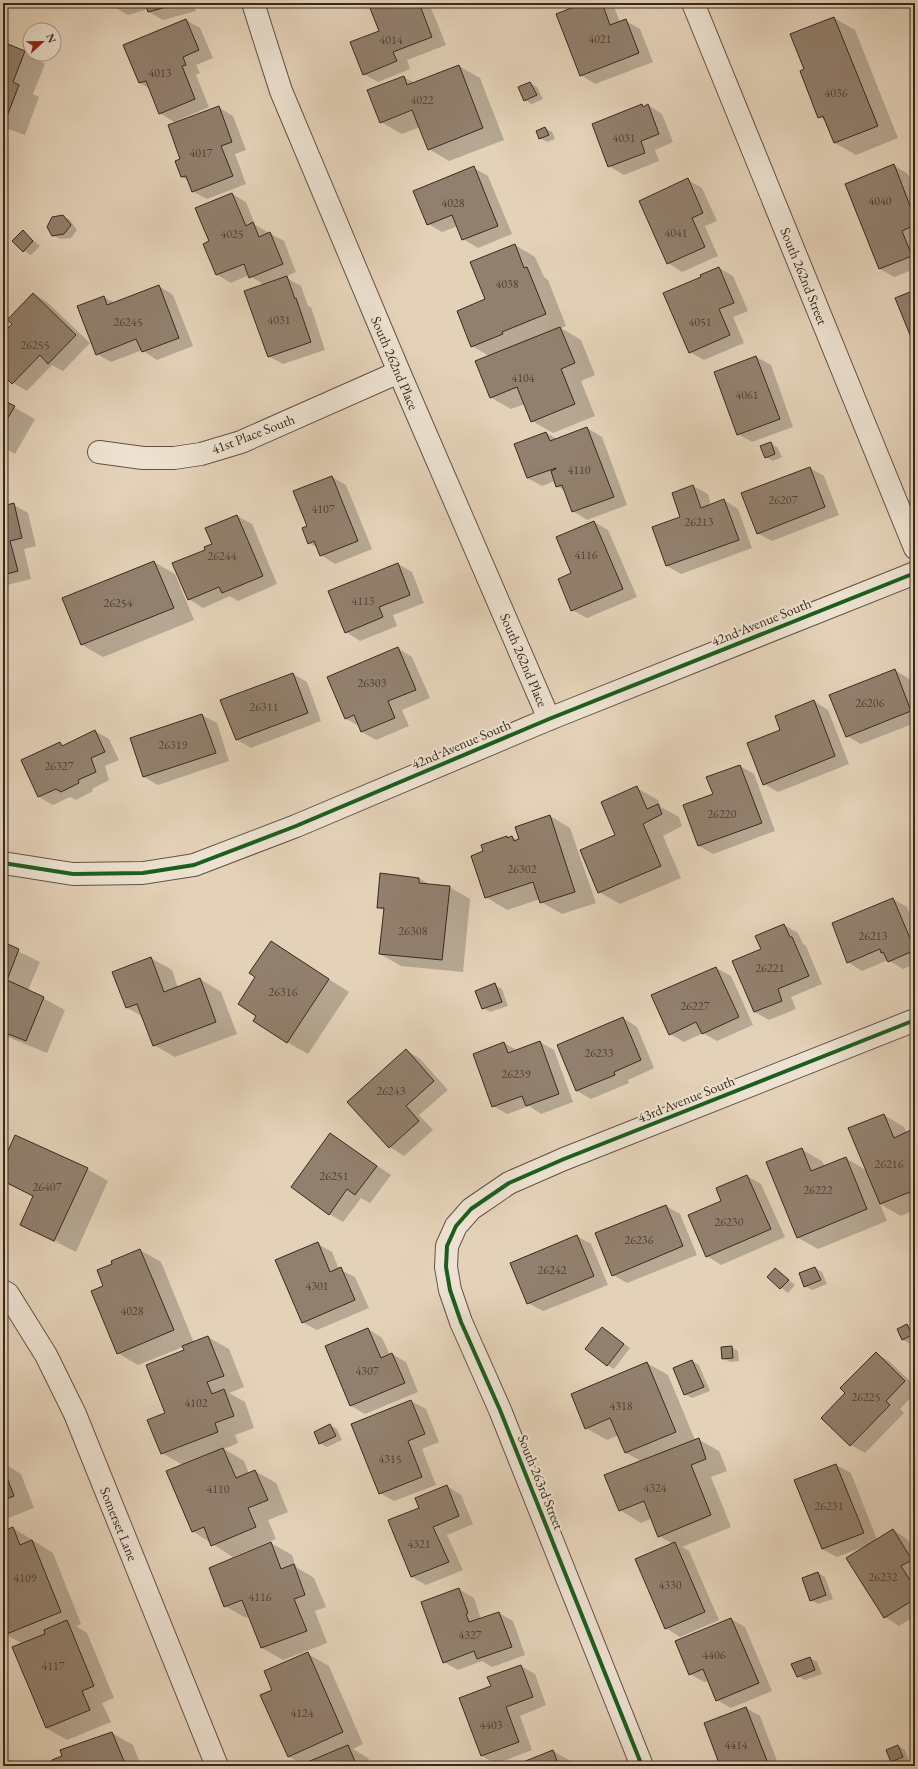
<svg xmlns="http://www.w3.org/2000/svg" width="918" height="1769" viewBox="0 0 918 1769" font-family="'EB Garamond',serif">
  <rect width="100%" height="100%" fill="#e4d2b8"/>
  <filter id="stains"><feTurbulence type="fractalNoise" baseFrequency=".005" numOctaves="4"/><feColorMatrix values="0 0 0 0 .2 0 0 0 0 .09 0 0 0 0 .02 0 0 0 .5 -.17"/></filter>
  <radialGradient id="worn" r=".72"><stop offset=".6" stop-color="#630" stop-opacity="0"/><stop offset="1" stop-color="#630" stop-opacity=".3"/></radialGradient>
  <g fill="#0003" fill-rule="evenodd">
    <polygon points="113,3 193,3 196,11 163,20 149,12 148,9 128,15 114,7"/>
    <polygon points="369,3 429,3 446,45 407,60 410,69 378,82 364,74 380,31"/>
    <polygon points="586,3 608,3 614,6 620,23 626,21 640,29 653,62 595,84 581,75"/>
    <polygon points="834,18 855,30 898,138 856,155 835,143 826,121 819,117 805,70"/>
    <polygon points="186,20 200,28 213,58 196,65 200,73 196,75 209,107 174,122 160,113 150,89 140,83"/>
    <polygon points="3,43 24,52 45,64 33,94 39,97 25,135 3,127"/>
    <polygon points="459,66 480,78 504,140 449,161 429,149 420,127 402,134 381,122 403,77 415,83"/>
    <polygon points="530,83 537,87 543,99 532,104 525,100"/>
    <polygon points="642,105 644,107 648,105 662,114 673,142 655,150 659,161 624,175 609,166"/>
    <polygon points="218,107 233,116 246,150 235,154 246,184 207,199 192,191 189,181 182,177 182,160"/>
    <polygon points="545,128 552,132 555,139 547,142 540,138"/>
    <polygon points="893,165 908,174 915,192 915,269 894,277 880,269 846,184"/>
    <polygon points="474,168 488,176 512,234 478,248 463,239 458,226 442,232 428,224"/>
    <polygon points="688,180 702,188 717,221 705,226 718,256 682,272 668,263"/>
    <polygon points="232,194 246,202 255,225 284,241 296,272 285,277 301,286 308,306 311,307 325,350 283,364 268,356 264,285 249,275 231,283 216,274 210,242"/>
    <polygon points="63,216 70,220 77,230 71,238 60,239 53,235"/>
    <polygon points="23,232 40,246 31,255 24,251"/>
    <polygon points="515,245 535,257 544,277 548,280 566,326 561,328 581,340 595,375 581,381 595,416 553,433 532,421 525,404 511,409 490,397 489,356 472,346 487,300"/>
    <polygon points="719,268 733,276 748,311 733,317 744,343 704,360 690,352"/>
    <polygon points="159,286 173,295 193,346 157,360 142,350 111,362 97,354 104,297 115,303"/>
    <polygon points="33,294 47,302 90,343 63,371 52,365 27,391 13,383 3,373 3,335 13,324"/>
    <polygon points="756,357 771,365 793,427 752,442 738,434 715,372"/>
    <polygon points="3,401 35,419 15,454 3,447"/>
    <polygon points="587,428 602,437 627,505 587,520 573,511 565,491 557,486 555,481 542,486 527,478 546,433 557,439"/>
    <polygon points="770,443 777,447 782,457 773,461 766,457"/>
    <polygon points="810,468 824,476 839,515 772,541 757,533"/>
    <polygon points="332,477 346,485 372,549 335,564 321,555 318,548 309,543 308,527"/>
    <polygon points="693,486 708,494 711,505 724,500 738,509 752,548 681,574 667,566"/>
    <polygon points="14,505 28,513 36,546 24,549 31,579 3,586 3,507"/>
    <polygon points="237,516 252,524 277,584 238,601 230,596 203,608 189,599 206,550"/>
    <polygon points="594,522 608,530 637,597 587,618 572,610 572,574"/>
    <polygon points="154,562 175,574 194,620 103,657 82,645 64,599"/>
    <polygon points="398,564 412,572 424,603 393,615 397,626 360,641 346,632"/>
    <polygon points="398,648 412,657 430,698 402,710 409,726 376,740 362,732 359,726 346,719 329,677"/>
    <polygon points="895,670 909,679 915,693 915,723 861,744 847,736"/>
    <polygon points="293,674 307,682 321,721 251,748 237,740 222,701"/>
    <polygon points="814,701 828,710 849,764 778,792 764,784 781,730"/>
    <polygon points="202,715 217,723 229,761 158,785 144,777 131,738"/>
    <polygon points="95,731 109,739 119,760 105,766 109,780 92,789 93,791 76,800 70,797 53,805 39,797 22,761 59,743 64,746"/>
    <polygon points="740,766 754,774 775,831 713,854 699,846 684,806 714,794"/>
    <polygon points="637,788 658,800 661,807 679,817 682,826 663,836 681,878 620,904 599,892 617,836"/>
    <polygon points="550,816 570,828 596,903 562,914 541,902 540,899 507,910 486,897 485,852 506,837 512,837 518,841"/>
    <polygon points="381,874 419,878 430,885 449,887 470,899 463,972 401,966 380,954 385,911 378,907"/>
    <polygon points="893,899 907,907 915,926 915,964 903,969 888,960 862,971 848,962"/>
    <polygon points="915,903 915,913 912,904"/>
    <polygon points="784,925 798,933 803,944 806,946 822,984 791,997 796,1009 769,1020 755,1012 733,961 762,949"/>
    <polygon points="271,942 349,992 308,1054 287,1042 258,1016 256,977"/>
    <polygon points="3,944 40,962 28,990 65,1010 47,1053 3,1035"/>
    <polygon points="151,958 172,970 178,988 200,979 221,992 237,1034 175,1057 154,1045 143,1017 126,1007"/>
    <polygon points="716,968 731,976 753,1025 717,1041 703,1033 684,1042 670,1034 652,996"/>
    <polygon points="495,985 502,989 508,1006 490,1012 483,1008"/>
    <polygon points="623,1018 637,1027 654,1068 628,1080 629,1083 591,1099 577,1091"/>
    <polygon points="540,1042 554,1050 573,1102 541,1114 529,1106 507,1114 493,1106 504,1043 517,1050"/>
    <polygon points="406,1050 420,1059 448,1090 419,1115 433,1130 404,1156 390,1147"/>
    <polygon points="884,1115 904,1127 907,1133 915,1130 915,1210 901,1216 880,1204 887,1221 818,1249 797,1237 801,1149 822,1161 825,1167 846,1158 867,1171"/>
    <polygon points="330,1134 391,1175 370,1203 361,1198 343,1222 329,1214"/>
    <path d="M3,1164l84,5 21,12 -32,71 -55,-28 13,-27 -31,-16zM42,1234l17,8v2l-17,-8z"/>
    <polygon points="747,1176 761,1184 785,1237 721,1265 707,1256 723,1201"/>
    <polygon points="666,1206 680,1214 697,1255 627,1283 613,1275"/>
    <polygon points="577,1236 591,1244 608,1285 543,1311 528,1303"/>
    <polygon points="318,1244 332,1252 339,1269 355,1277 369,1308 317,1330 302,1322"/>
    <polygon points="140,1250 161,1262 194,1343 208,1337 229,1349 244,1387 229,1393 245,1402 254,1428 235,1435 238,1443 224,1449 244,1461 249,1474 255,1471 276,1483 288,1512 268,1520 276,1539 233,1557 192,1531 183,1465 162,1453 167,1413 185,1351 183,1347 138,1365 118,1353 104,1286 113,1265"/>
    <polygon points="815,1268 822,1272 827,1284 812,1290 805,1286"/>
    <polygon points="775,1269 795,1285 788,1293 768,1277"/>
    <polygon points="907,1325 915,1332 915,1341 910,1344 903,1340 898,1329"/>
    <polygon points="602,1328 630,1348 614,1369 607,1365"/>
    <polygon points="368,1329 382,1338 390,1355 392,1354 406,1362 418,1392 365,1414 351,1406 326,1347"/>
    <polygon points="731,1347 738,1351 739,1361 730,1362 723,1358"/>
    <polygon points="876,1353 890,1362 915,1386 915,1393 900,1409 904,1413 865,1453 851,1445 846,1393"/>
    <polygon points="692,1361 699,1365 710,1391 692,1398 685,1394"/>
    <polygon points="647,1363 668,1375 695,1440 698,1439 719,1451 727,1471 711,1477 731,1527 682,1547 689,1551 719,1620 680,1637 666,1628 673,1544 659,1536 652,1518 641,1523 620,1510 641,1461 626,1453 619,1435 607,1440 586,1428"/>
    <polygon points="411,1401 426,1409 439,1442 422,1449 436,1485 394,1501 380,1493"/>
    <polygon points="330,1425 337,1429 342,1440 327,1447 320,1443"/>
    <polygon points="3,1463 21,1474 34,1508 3,1520"/>
    <polygon points="836,1465 851,1473 877,1540 893,1530 907,1539 915,1552 915,1616 899,1626 885,1617 868,1545 837,1557 822,1549"/>
    <polygon points="447,1486 461,1495 473,1524 447,1535 463,1570 426,1585 412,1577 420,1508"/>
    <polygon points="13,1528 53,1553 81,1624 76,1626 87,1633 114,1698 102,1703 111,1722 67,1740 46,1728 23,1644 5,1634 3,1629 3,1532"/>
    <polygon points="271,1543 292,1555 296,1567 314,1578 326,1607 315,1611 327,1643 283,1660 262,1648 250,1617 246,1618 225,1606"/>
    <polygon points="818,1573 825,1577 833,1599 818,1604 811,1600"/>
    <polygon points="459,1589 474,1598 481,1619 499,1613 513,1621 525,1655 492,1667 482,1661 458,1670 444,1662"/>
    <polygon points="731,1619 745,1627 772,1691 731,1708 717,1700 708,1681 704,1682 690,1674"/>
    <polygon points="308,1654 329,1666 363,1744 353,1749 368,1758 372,1766 300,1766 304,1765 288,1756 273,1690"/>
    <polygon points="810,1658 817,1662 822,1674 805,1680 798,1676"/>
    <polygon points="521,1666 535,1674 546,1705 520,1716 532,1750 496,1764 482,1756 460,1699 492,1687"/>
    <polygon points="746,1708 760,1716 779,1766 721,1766"/>
    <polygon points="112,1733 133,1745 141,1766 56,1766"/>
    <polygon points="898,1746 905,1750 909,1761 899,1766 892,1762"/>
    <polygon points="553,1751 574,1763 575,1766 516,1766"/>
  </g>
  <g fill="#92806e" stroke="#3a281e">
    <polygon points="145,3 181,3 148,12"/>
    <polygon points="368,3 419,3 432,37 393,52 397,61 363,75 350,42 379,31"/>
    <polygon points="584,3 602,3 610,25 626,19 639,53 580,76 556,14"/>
    <polygon points="834,17 878,126 834,143 823,116 818,118 800,71 804,69 790,34"/>
    <polygon points="186,19 199,50 183,57 186,65 182,66 195,99 159,114 146,81 139,83 123,45"/>
    <polygon points="3,42 25,51 13,82 19,85 4,124"/>
    <polygon points="459,65 483,128 428,150 412,110 380,123 367,90 404,76 407,85"/>
    <polygon points="530,82 537,95 524,101 518,87"/>
    <polygon points="642,104 643,107 648,104 659,134 641,141 645,153 608,167 592,124"/>
    <polygon points="219,106 232,142 221,146 233,176 192,192 186,176 181,177 175,161 180,159 168,125"/>
    <polygon points="545,127 549,135 539,139 536,131"/>
    <polygon points="894,164 915,219 915,225 902,231 912,256 879,269 845,184"/>
    <polygon points="474,166 498,226 462,240 452,215 427,225 413,191"/>
    <polygon points="688,178 703,213 692,218 705,247 667,264 639,201"/>
    <polygon points="232,193 246,226 253,222 259,237 270,232 283,264 249,278 244,264 216,275 203,244 209,241 195,208"/>
    <polygon points="63,215 71,225 64,234 52,236 47,227 52,217"/>
    <polygon points="23,230 33,241 23,252 12,241"/>
    <polygon points="515,244 524,268 527,267 546,314 502,332 503,334 471,347 457,311 485,299 470,262"/>
    <polygon points="719,267 734,303 719,309 730,335 689,353 663,293 701,277 700,275"/>
    <polygon points="287,276 295,299 296,298 311,342 268,357 244,291"/>
    <polygon points="159,285 179,338 142,352 136,339 96,355 77,306 104,296 107,305"/>
    <polygon points="915,290 915,347 895,298"/>
    <polygon points="33,293 76,335 48,364 40,355 12,384 3,375 3,333 12,324 7,320"/>
    <polygon points="560,327 575,363 561,369 575,404 531,422 517,387 490,398 475,361"/>
    <polygon points="756,356 780,419 737,435 714,372"/>
    <polygon points="3,400 15,406 3,426"/>
    <polygon points="587,427 614,497 572,512 562,485 556,487 551,471 556,469 556,468 527,478 514,444 546,432 550,441"/>
    <polygon points="771,442 775,454 765,458 760,446"/>
    <polygon points="810,467 825,507 757,534 741,493"/>
    <polygon points="332,476 358,541 320,556 314,541 308,544 302,528 307,526 293,491"/>
    <polygon points="693,485 701,508 724,499 739,540 666,566 652,527 680,517 672,493"/>
    <polygon points="14,503 22,538 10,541 18,571 3,575 3,506"/>
    <polygon points="237,515 263,576 222,593 219,587 188,600 172,563 205,550 204,547 212,544 205,528"/>
    <polygon points="594,521 623,589 571,611 558,579 571,573 556,537"/>
    <polygon points="154,561 174,608 81,645 62,598"/>
    <polygon points="398,563 410,595 379,607 383,617 345,633 328,591"/>
    <polygon points="398,647 416,690 388,701 395,718 361,732 354,715 345,719 327,677"/>
    <polygon points="895,669 911,711 846,737 829,695"/>
    <polygon points="293,673 308,713 236,740 220,700"/>
    <polygon points="814,700 835,756 763,785 747,743 780,730 775,716"/>
    <polygon points="202,714 216,753 143,777 130,738"/>
    <polygon points="95,730 105,752 91,758 96,772 78,780 79,783 61,792 56,789 38,797 21,760 60,742 62,746"/>
    <polygon points="740,765 762,823 698,846 683,805 713,794 706,777"/>
    <polygon points="637,786 647,809 658,804 662,814 643,824 661,866 598,893 580,850 615,835 601,802"/>
    <polygon points="550,815 575,892 540,903 533,882 485,898 471,856 483,851 481,845 507,836 507,838 512,836 514,841 519,839 515,827"/>
    <polygon points="380,873 419,878 419,883 450,886 442,960 379,954 384,908 377,908"/>
    <polygon points="893,898 915,950 888,962 883,952 881,953 880,949 847,963 832,923"/>
    <polygon points="784,924 790,937 792,937 809,976 778,989 782,1001 754,1012 732,961 761,949 755,936"/>
    <polygon points="271,941 329,979 287,1043 253,1021 256,1016 238,1004 255,977 249,973"/>
    <polygon points="3,942 19,949 7,980 44,997 26,1041 3,1032"/>
    <polygon points="151,957 164,992 200,978 216,1022 153,1046 137,1004 126,1008 112,972"/>
    <polygon points="716,967 739,1017 702,1034 696,1022 669,1035 651,995"/>
    <polygon points="495,983 502,1002 482,1009 475,991"/>
    <polygon points="623,1017 641,1060 614,1072 615,1075 576,1091 557,1045"/>
    <polygon points="540,1041 559,1094 526,1106 522,1096 492,1107 473,1054 504,1042 508,1053"/>
    <polygon points="406,1049 434,1081 406,1106 419,1121 389,1148 347,1102"/>
    <polygon points="884,1114 894,1138 915,1128 915,1190 880,1204 848,1128"/>
    <polygon points="330,1133 377,1166 355,1195 347,1189 329,1215 291,1187"/>
    <polygon points="15,1135 88,1168 54,1241 20,1225 33,1196 3,1181 3,1162"/>
    <polygon points="802,1148 811,1171 846,1157 867,1209 797,1238 766,1162"/>
    <polygon points="747,1175 771,1229 706,1257 688,1215 721,1201 716,1188"/>
    <polygon points="666,1205 683,1246 612,1276 595,1233"/>
    <polygon points="577,1235 594,1276 527,1304 510,1263"/>
    <polygon points="318,1242 330,1272 341,1267 355,1300 302,1323 275,1260"/>
    <polygon points="140,1249 174,1330 117,1354 91,1291 103,1286 97,1270 112,1264 111,1261"/>
    <polygon points="815,1267 821,1280 804,1287 799,1273"/>
    <polygon points="775,1268 789,1280 780,1289 767,1277"/>
    <polygon points="907,1324 912,1335 902,1340 897,1329"/>
    <polygon points="602,1327 624,1344 607,1366 585,1349"/>
    <polygon points="368,1328 381,1358 392,1353 405,1383 350,1406 325,1346"/>
    <polygon points="208,1336 224,1376 207,1382 212,1394 224,1389 234,1416 215,1423 218,1432 161,1454 147,1420 165,1413 146,1365 184,1350 182,1346"/>
    <polygon points="732,1346 733,1358 722,1359 721,1347"/>
    <polygon points="876,1352 905,1381 886,1401 890,1405 850,1446 821,1418 845,1393 840,1388"/>
    <polygon points="692,1360 704,1387 684,1395 673,1368"/>
    <polygon points="647,1362 676,1432 625,1453 610,1418 585,1429 571,1394"/>
    <polygon points="411,1400 425,1434 408,1441 422,1477 379,1494 351,1424"/>
    <polygon points="330,1424 336,1436 319,1444 314,1432"/>
    <polygon points="699,1438 706,1459 691,1465 711,1515 658,1537 644,1501 619,1511 604,1475"/>
    <polygon points="223,1448 236,1478 255,1470 268,1500 248,1508 256,1527 211,1546 204,1527 192,1532 166,1471"/>
    <polygon points="836,1464 864,1533 822,1549 794,1480"/>
    <polygon points="3,1467 14,1496 3,1500"/>
    <polygon points="447,1485 459,1516 433,1527 449,1562 411,1577 388,1520 419,1508 415,1498"/>
    <polygon points="13,1527 20,1545 32,1540 61,1612 4,1635 3,1531"/>
    <polygon points="893,1529 912,1560 901,1566 915,1588 915,1599 884,1618 846,1558"/>
    <polygon points="271,1542 281,1569 294,1564 305,1595 294,1599 307,1631 261,1648 242,1600 224,1607 209,1568"/>
    <polygon points="675,1542 705,1612 665,1629 635,1559"/>
    <polygon points="818,1572 826,1595 810,1601 802,1578"/>
    <polygon points="459,1588 468,1613 466,1614 469,1622 499,1612 512,1647 477,1659 474,1651 443,1663 421,1602"/>
    <polygon points="731,1618 759,1683 716,1701 703,1669 689,1675 675,1641"/>
    <polygon points="67,1620 94,1686 82,1691 90,1710 46,1728 12,1647 45,1634 44,1630"/>
    <polygon points="308,1652 343,1732 288,1757 260,1695 272,1690 264,1671"/>
    <polygon points="810,1657 815,1670 797,1677 791,1664"/>
    <polygon points="521,1665 533,1697 506,1707 519,1742 481,1756 459,1698 491,1686 487,1677"/>
    <polygon points="746,1707 769,1766 720,1766 704,1723"/>
    <polygon points="112,1732 126,1766 54,1766 52,1760 62,1756 60,1750"/>
    <polygon points="348,1745 357,1766 298,1766"/>
    <polygon points="898,1745 903,1757 891,1762 886,1750"/>
    <polygon points="553,1750 559,1766 513,1766"/>
  </g>
  <g fill="none" stroke-linecap="round" stroke-linejoin="round">
    <g stroke="#645244" stroke-width="24">
      <g id="street">
        <polyline points="253,3 281,91 399,372 549,719"/>
        <polyline points="693,3 915,548"/>
        <polyline points="99,452 143,458 174,458 201,454 241,442 399,372"/>
        <polyline points="3,863 73,874 143,873 194,865 296,826 549,719 915,573"/>
        <polyline points="3,1291 8,1294 46,1355 75,1414 217,1766"/>
        <polyline points="642,1766 500,1410 461,1322 450,1290 446,1267 447,1246 456,1226 471,1209 509,1183 564,1159 915,1020"/>
      </g>
    </g>
    <use href="#street" stroke="#ede2d1" stroke-width="22"/>
    <g stroke="#ede2d1" stroke-width="6">
      <g id="cycleway">
        <polyline points="3,863 73,874 143,873 194,865 296,826 549,719 915,573"/>
        <polyline points="642,1766 500,1410 461,1322 450,1290 446,1267 447,1246 456,1226 471,1209 509,1183 564,1159 915,1020"/>
      </g>
    </g>
    <use href="#cycleway" stroke="#1b5e20" stroke-width="4"/>
  </g>
  <g text-anchor="middle" dominant-baseline="central" stroke-width="4" stroke-linejoin="round" paint-order="stroke">
    <g font-size="12" fill="#503e32">
      <text x="600" y="39">4021</text>
      <text x="391" y="40">4014</text>
      <text x="160" y="73">4013</text>
      <text x="836" y="93">4036</text>
      <text x="422" y="100">4022</text>
      <text x="624" y="138">4031</text>
      <text x="201" y="153">4017</text>
      <text x="880" y="201">4040</text>
      <text x="453" y="203">4028</text>
      <text x="676" y="233">4041</text>
      <text x="232" y="234">4025</text>
      <text x="507" y="284">4038</text>
      <text x="279" y="320">4031</text>
      <text x="128" y="322">26245</text>
      <text x="700" y="322">4051</text>
      <text x="35" y="345">26255</text>
      <text x="523" y="378">4104</text>
      <text x="747" y="395">4061</text>
      <text x="579" y="470">4110</text>
      <text x="783" y="500">26207</text>
      <text x="323" y="509">4107</text>
      <text x="699" y="522">26213</text>
      <text x="586" y="555">4116</text>
      <text x="222" y="556">26244</text>
      <text x="363" y="601">4113</text>
      <text x="118" y="603">26254</text>
      <text x="372" y="683">26303</text>
      <text x="870" y="703">26206</text>
      <text x="264" y="707">26311</text>
      <text x="173" y="745">26319</text>
      <text x="59" y="766">26327</text>
      <text x="722" y="814">26220</text>
      <text x="522" y="869">26302</text>
      <text x="413" y="931">26308</text>
      <text x="873" y="936">26213</text>
      <text x="770" y="968">26221</text>
      <text x="283" y="992">26316</text>
      <text x="695" y="1006">26227</text>
      <text x="599" y="1053">26233</text>
      <text x="516" y="1074">26239</text>
      <text x="391" y="1091">26243</text>
      <text x="889" y="1164">26216</text>
      <text x="334" y="1176">26251</text>
      <text x="47" y="1187">26407</text>
      <text x="818" y="1190">26222</text>
      <text x="729" y="1222">26230</text>
      <text x="639" y="1240">26236</text>
      <text x="552" y="1270">26242</text>
      <text x="317" y="1286">4301</text>
      <text x="132" y="1311">4028</text>
      <text x="367" y="1371">4307</text>
      <text x="866" y="1397">26225</text>
      <text x="196" y="1403">4102</text>
      <text x="621" y="1406">4318</text>
      <text x="390" y="1459">4315</text>
      <text x="655" y="1488">4324</text>
      <text x="218" y="1489">4110</text>
      <text x="829" y="1506">26231</text>
      <text x="419" y="1544">4321</text>
      <text x="883" y="1577">26232</text>
      <text x="25" y="1578">4109</text>
      <text x="670" y="1585">4330</text>
      <text x="260" y="1597">4116</text>
      <text x="470" y="1635">4327</text>
      <text x="714" y="1655">4406</text>
      <text x="53" y="1666">4117</text>
      <text x="302" y="1713">4124</text>
      <text x="491" y="1725">4403</text>
      <text x="736" y="1745">4414</text>
    </g>
    <g font-size="14" fill="#3a281e" stroke="#ede2d1">
      <text transform="translate(804 276) rotate(68)">South 262nd Street</text>
      <text transform="translate(395 363) rotate(67)">South 262nd Place</text>
      <text transform="translate(253 434) rotate(-21)">41st Place South</text>
      <text transform="translate(761 622) rotate(-22)">42nd Avenue South</text>
      <text transform="translate(524 660) rotate(67)">South 262nd Place</text>
      <text transform="translate(461 744) rotate(-23)">42nd Avenue South</text>
      <text transform="translate(686 1099) rotate(-22)">43rd Avenue South</text>
      <text transform="translate(541 1482) rotate(68)">South 263rd Street</text>
      <text transform="translate(119 1524) rotate(68)">Somerset Lane</text>
    </g>
  </g>
  <rect width="918" height="1769" fill="none" stroke="#e4d2b8" stroke-width="16"/>
  <rect x="4" y="4" width="910" height="1761" fill="none" stroke="#3a281e" stroke-width="2"/>
  <rect x="8" y="8" width="902" height="1753" fill="none" stroke="#3a281e"/>
  <g transform="translate(42 42) rotate(68)"><circle r="19" fill="#ede2d1" stroke="#a59889"/>
  <path d="M0-3L7 15L0 10L-7 15Z" fill="#8f2418"/>
  <text y="-6" font-size="11" font-weight="bold" text-anchor="middle" fill="#3a281e">N</text>
  </g>
  <rect width="100%" height="100%" filter="url(#stains)"/>
  <rect width="100%" height="100%" fill="url(#worn)"/>
</svg>
